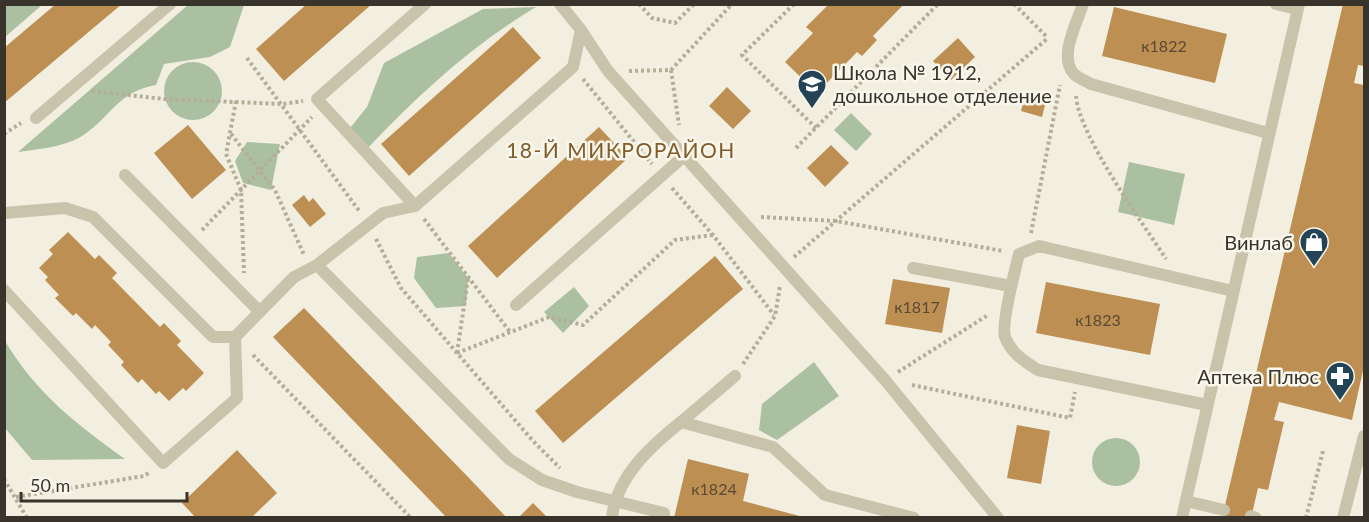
<svg xmlns="http://www.w3.org/2000/svg" width="1369" height="522" viewBox="0 0 1369 522" font-family="Lato,sans-serif">
  <rect width="100%" height="100%" fill="#f2efe0"/>
  <g fill="#abc0a1">
    <polygon points="5,4 42,4 42,5 5,37"/>
    <path d="M188,5h56l-14,42 -20,10 -46,7 -8,21c-38,7 -43,29 -71,49 -18,13 -46,15 -67,18z"/>
    <path d="M536,7c-65,39 -118,88 -170,143l-20,-17 21,-26 17,-44 99,-54z"/>
    <circle cx="193" cy="91" r="29"/>
    <polygon points="851,113 872,134 856,151 834,130"/>
    <polygon points="247,142 280,144 271,190 243,183 235,161"/>
    <polygon points="1129,162 1185,174 1174,225 1118,212"/>
    <polygon points="449,253 468,278 466,306 436,308 414,278 417,257"/>
    <polygon points="574,287 589,306 563,333 544,312"/>
    <path d="M5,341c31,52 71,83 120,118l-93,1 -27,-32z"/>
    <polygon points="814,362 839,396 777,440 759,430 762,404"/>
    <circle cx="1116" cy="462" r="24"/>
  </g>
  <g fill="#be8f52">
    <polygon points="56,4 122,4 4,103 4,48"/>
    <polygon points="307,4 372,4 284,81 256,49"/>
    <polygon points="829,4 904,4 873,36 877,40 862,56 857,52 817,93 785,62 813,33 806,27"/>
    <polygon points="1343,4 1364,4 1364,66 1358,65 1354,83 1364,85 1364,366 1352,420 1279,402 1274,420 1284,422 1268,490 1258,488 1251,518 1222,518"/>
    <polygon points="1114,7 1227,34 1215,83 1102,56"/>
    <polygon points="513,27 541,58 409,176 381,144"/>
    <polygon points="958,38 975,57 951,80 933,61"/>
    <polygon points="727,87 751,111 733,129 709,106"/>
    <polygon points="1026,92 1047,97 1042,117 1021,111"/>
    <polygon points="188,125 226,170 192,199 154,153"/>
    <polygon points="599,127 628,158 497,278 468,246"/>
    <polygon points="831,145 849,163 825,187 807,168"/>
    <polygon points="304,195 309,202 313,198 326,214 310,227 292,205"/>
    <polygon points="68,232 95,259 99,255 117,273 112,278 160,327 164,323 181,341 177,345 204,373 186,391 183,388 169,401 159,391 156,394 142,379 138,383 121,365 124,362 108,345 111,342 95,325 92,329 76,313 73,316 55,298 59,295 45,280 48,277 39,268 53,254 49,250"/>
    <polygon points="715,256 743,289 563,443 535,411"/>
    <polygon points="893,279 950,288 942,333 885,324"/>
    <polygon points="1046,282 1160,304 1150,355 1036,333"/>
    <polygon points="304,308 469,478 507,518 447,518 273,337"/>
    <polygon points="1017,425 1050,431 1041,484 1007,478"/>
    <polygon points="237,450 277,493 251,518 196,518 182,503"/>
    <polygon points="688,459 749,474 743,501 807,518 674,518"/>
    <polygon points="533,503 548,518 518,518"/>
  </g>
  <g fill="none" stroke-linecap="round" stroke-linejoin="round">
    <g stroke="#b5ad97" stroke-width="4" stroke-dasharray="3 3" stroke-linecap="butt">
      <polyline points="639,4 652,18 675,23 694,4"/>
      <polyline points="794,4 742,55 816,128"/>
      <polyline points="1014,4 1048,38"/>
      <polyline points="247,58 360,212"/>
      <polyline points="671,70 679,125"/>
      <polyline points="629,71 671,70 732,4"/>
      <polyline points="583,79 652,164"/>
      <polyline points="92,91 164,99 283,104 303,101"/>
      <path d="M1076,96c3,40 66,126 90,163"/>
      <polyline points="236,101 226,154 241,190 244,273"/>
      <polyline points="4,134 21,123"/>
      <polyline points="231,134 275,190 304,255"/>
      <polyline points="796,148 938,4"/>
      <polyline points="672,188 713,235 774,315"/>
      <polyline points="761,217 836,221 1003,251"/>
      <polyline points="424,219 510,332"/>
      <polyline points="202,230 312,117"/>
      <polyline points="1031,233 1060,85"/>
      <polyline points="376,239 401,288 533,441 560,468"/>
      <polyline points="794,257 1048,38"/>
      <polyline points="457,353 549,317 583,325 675,240 713,235"/>
      <polyline points="457,353 468,279"/>
      <polyline points="253,355 411,518"/>
      <polyline points="743,364 775,316 780,286"/>
      <polyline points="898,372 988,315"/>
      <polyline points="912,385 1070,418 1075,392"/>
      <polyline points="4,479 27,518"/>
      <polyline points="16,497 144,476 150,472"/>
      <polyline points="1306,518 1323,451"/>
    </g>
    <g stroke="#c9c3ac" stroke-width="12">
      <polyline points="560,4 581,30 608,71 885,380 998,518"/>
      <path d="M1083,4c-6,19 -25,53 -9,70 4,4 12,7 17,10l177,49"/>
      <polyline points="1276,4 1297,9"/>
      <polyline points="36,118 170,4"/>
      <polyline points="125,175 260,312"/>
      <polyline points="415,206 317,99 425,4"/>
      <polyline points="4,213 65,208 93,217 213,337 235,337 294,277 317,265 383,213 415,206 573,67 581,30"/>
      <polyline points="317,265 509,459 542,480 577,492 664,513 664,518"/>
      <polyline points="913,268 1011,286"/>
      <polyline points="4,290 163,463 237,398 235,337"/>
      <polyline points="516,305 684,156"/>
      <path d="M1207,405l-169,-35c-14,-9 -27,-17 -33,-33 -4,-13 10,-67 14,-83l20,-8 194,45"/>
      <polyline points="681,422 735,376"/>
      <polyline points="1186,501 1224,510"/>
      <polyline points="1251,516 1256,518"/>
      <path d="M612,518c4,-41 39,-72 69,-96l92,25 52,48 89,23"/>
      <polyline points="1182,518 1299,4"/>
      <polyline points="1343,518 1364,436"/>
    </g>
  </g>
  <defs>
    <g id="school-pin" transform="scale(1.5)"><path d="M0 17L-7.5 6A9.5 9.5 0 1 1 7.5 6Z" fill="#234357" stroke="#f9f7ec"/><path d="M0-5L7-2L0 1L-7-2ZM-4 1L0 2.5L4 1V4Q0 6-4 4Z" fill="#fff"/></g>
    <g id="shop-pin" transform="scale(1.5)"><path d="M0 17L-7.5 6A9.5 9.5 0 1 1 7.5 6Z" fill="#234357" stroke="#f9f7ec"/><path d="M-5-2.5h2.3a2.7 3.5 0 0 1 5.4 0H5L5.5 6h-11ZM-1.5-2.5h3a1.5 2.3 0 0 0-3 0Z" fill="#fff"/></g>
    <g id="pharmacy-pin" transform="scale(1.5)"><path d="M0 17L-7.5 6A9.5 9.5 0 1 1 7.5 6Z" fill="#234357" stroke="#f9f7ec"/><path d="M-2-6h4v4h4v4h-4v4h-4v-4h-4v-4h4Z" fill="#fff"/></g>
  </defs>
  <g fill-rule="evenodd">
    <use href="#school-pin" x="812" y="84"/>
    <use href="#shop-pin" x="1314" y="242"/>
    <use href="#pharmacy-pin" x="1340" y="376"/>
  </g>
  <g text-anchor="middle" dominant-baseline="central" stroke-width="5" stroke-linejoin="round" paint-order="stroke">
    <g font-size="16" fill="#5a4a35">
      <text x="1164" y="45">к1822</text>
      <text x="917" y="306">к1817</text>
      <text x="1098" y="319">к1823</text>
      <text x="714" y="488">к1824</text>
    </g>
    <g font-size="20" fill="#38332b" stroke="#f9f7ec" text-anchor="end">
      <text x="833" y="72" text-anchor="start">Школа № 1912,<tspan x="833" dy="23">дошкольное отделение</tspan></text>
      <text x="1293" y="242">Винлаб</text>
      <text x="1319" y="376">Аптека Плюс</text>
    </g>
    <g font-size="21" letter-spacing="1.5" fill="#815b29" stroke="#f9f7ec">
      <text x="621" y="149">18-Й МИКРОРАЙОН</text>
    </g>
  </g>
  <rect width="1369" height="522" fill="none" stroke="#38332b" stroke-width="12"/>
  <path d="M21 492v9h166v-9" fill="none" stroke="#38332b" stroke-width="3"/>
  <text x="30" y="492" font-size="18" fill="#38332b" stroke="#f9f7ec" stroke-width="4.5" paint-order="stroke">50 m</text>
</svg>
